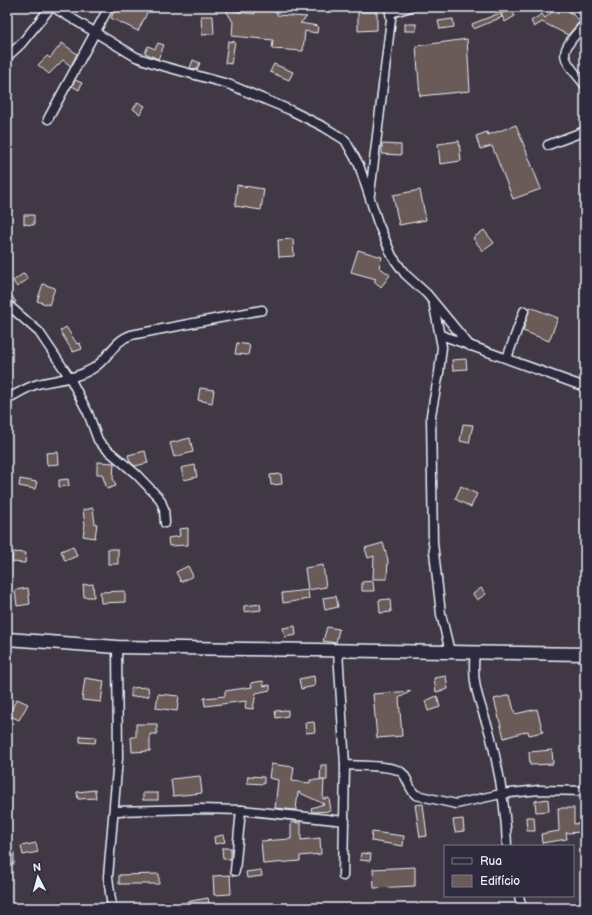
<svg xmlns="http://www.w3.org/2000/svg" width="592" height="915" viewBox="0 0 592 915" font-family="'Balsamiq Sans',sans-serif">
  <rect width="100%" height="100%" fill="#413845"/>
  <filter id="ink" filterUnits="userSpaceOnUse"><feTurbulence type="fractalNoise" baseFrequency=".025" numOctaves="2"/><feDisplacementMap in="SourceGraphic" scale="8" xChannelSelector="R" yChannelSelector="G"/><feConvolveMatrix kernelMatrix="1 2 1 2 8 2 1 2 1" color-interpolation-filters="sRGB"/></filter>
  <g filter="url(#ink)">
    <g fill="#6a5a58" stroke="#e8f1f8">
      <polygon points="116,7 150,7 138,31 111,18"/>
      <polygon points="224,7 235,7 238,12 255,14 254,7 276,7 277,15 307,17 300,23 318,26 317,33 305,31 303,51 272,49 273,40 232,36 233,22"/>
      <polygon points="558,7 564,7 580,21 568,35 542,22 534,27 531,21 542,14 545,18"/>
      <polygon points="511,9 515,16 505,22 501,14"/>
      <polygon points="358,12 377,12 377,30 358,31"/>
      <polygon points="500,13 502,17 474,29 472,24"/>
      <polygon points="201,16 213,16 214,34 202,35"/>
      <polygon points="453,19 454,27 440,29 438,21"/>
      <rect x="405" y="24" width="11" height="7"/>
      <polygon points="467,39 470,91 420,96 416,46"/>
      <polygon points="228,41 235,42 231,64 225,63"/>
      <polygon points="62,43 77,54 71,66 63,60 49,74 38,65 47,56 50,58"/>
      <polygon points="158,43 164,45 158,59 145,53 148,46 155,49"/>
      <polygon points="193,60 200,63 197,70 190,68"/>
      <polygon points="274,64 293,72 289,80 270,72"/>
      <polygon points="75,80 82,83 79,90 72,86"/>
      <polygon points="138,102 145,106 140,114 133,109"/>
      <polygon points="516,125 541,189 513,199 492,146 480,149 476,136 487,132 488,135"/>
      <polygon points="459,141 461,161 440,164 438,144"/>
      <polygon points="382,144 401,145 401,155 382,154"/>
      <polygon points="237,185 264,189 261,210 235,206"/>
      <polygon points="420,190 426,220 399,225 393,195"/>
      <polygon points="24,215 34,215 34,225 24,224"/>
      <polygon points="484,230 494,243 483,251 473,238"/>
      <polygon points="293,239 294,256 279,257 278,240"/>
      <polygon points="358,250 382,257 379,267 390,275 381,287 374,281 376,279 351,272"/>
      <polygon points="24,273 28,279 17,287 13,281"/>
      <polygon points="43,284 55,288 49,305 37,301"/>
      <polygon points="7,289 16,302 14,303 7,299"/>
      <polygon points="530,307 558,318 549,341 523,331"/>
      <polygon points="66,327 77,344 80,343 82,349 73,352 60,331"/>
      <polygon points="237,343 250,345 248,355 235,354"/>
      <polygon points="466,359 467,369 453,370 452,360"/>
      <polygon points="200,388 214,390 212,403 198,400"/>
      <polygon points="463,424 473,425 469,443 460,441"/>
      <polygon points="190,438 193,452 174,457 170,443"/>
      <polygon points="145,451 148,463 135,466 130,462 128,455"/>
      <polygon points="58,452 59,464 47,465 46,453"/>
      <polygon points="97,462 114,463 113,478 116,486 107,489 102,474 97,474"/>
      <polygon points="195,465 197,477 184,480 181,468"/>
      <polygon points="281,474 282,484 271,485 270,475"/>
      <polygon points="20,479 37,482 35,489 19,486"/>
      <polygon points="68,479 69,486 59,487 59,480"/>
      <polygon points="461,486 477,494 471,507 455,499"/>
      <polygon points="93,508 95,524 97,524 95,538 83,536 85,525 83,510"/>
      <polygon points="188,528 188,545 169,546 168,538 180,536 179,529"/>
      <polygon points="383,543 388,560 387,579 373,579 374,556 368,558 365,548"/>
      <polygon points="73,546 77,556 65,561 61,551"/>
      <rect x="108" y="549" width="10" height="15"/>
      <polygon points="13,552 26,553 25,563 12,562"/>
      <polygon points="323,565 326,587 308,590 305,568"/>
      <polygon points="188,566 193,576 181,582 176,572"/>
      <polygon points="373,581 374,591 362,591 362,582"/>
      <polygon points="93,584 94,597 84,597 83,585"/>
      <polygon points="28,588 30,604 17,606 15,590"/>
      <polygon points="481,588 486,594 477,600 473,594"/>
      <polygon points="308,590 309,599 283,603 282,593"/>
      <polygon points="125,591 125,602 101,603 100,592"/>
      <polygon points="336,596 338,607 325,610 323,598"/>
      <polygon points="390,599 391,612 380,613 379,600"/>
      <polygon points="260,604 261,610 244,612 244,606"/>
      <polygon points="295,626 296,635 285,637 283,628"/>
      <polygon points="327,627 339,629 336,643 323,641"/>
      <polygon points="314,676 315,686 301,689 299,679"/>
      <polygon points="446,676 448,689 436,692 434,678"/>
      <polygon points="85,678 104,681 101,702 82,700"/>
      <polygon points="263,681 264,686 270,685 270,690 256,693 253,709 245,708 246,701 205,706 204,698 225,696 225,691 252,687 251,683"/>
      <polygon points="148,687 149,696 131,697 131,688"/>
      <polygon points="411,691 399,698 402,736 377,738 373,694"/>
      <polygon points="158,694 179,696 177,711 156,708"/>
      <polygon points="510,695 515,714 537,709 543,732 529,735 528,731 504,738 494,699"/>
      <polygon points="437,696 440,707 428,711 425,701"/>
      <polygon points="17,699 28,704 19,720 8,715"/>
      <polygon points="288,710 288,716 276,718 275,711"/>
      <polygon points="314,722 315,732 306,733 305,723"/>
      <polygon points="136,724 157,724 157,734 150,734 150,751 132,752 131,737 136,737"/>
      <polygon points="80,736 96,737 95,743 80,742"/>
      <polygon points="552,750 553,764 530,765 529,752"/>
      <polygon points="271,764 294,767 292,781 310,783 310,780 324,780 323,799 329,798 331,811 312,812 311,808 324,804 298,792 296,810 275,808 278,780 269,778"/>
      <polygon points="321,765 327,765 327,780 320,780"/>
      <polygon points="200,776 202,793 173,796 171,779"/>
      <polygon points="248,776 264,777 264,784 247,783"/>
      <polygon points="95,790 96,798 78,799 77,792"/>
      <rect x="143" y="793" width="15" height="7"/>
      <polygon points="548,799 549,811 536,812 535,801"/>
      <polygon points="423,804 427,836 420,837 415,805"/>
      <polygon points="558,808 574,808 574,824 582,823 582,832 566,833 567,839 542,843 541,834 559,831"/>
      <polygon points="526,817 534,817 535,831 527,831"/>
      <polygon points="463,819 464,831 455,832 453,820"/>
      <polygon points="291,822 301,823 301,840 320,838 321,854 300,856 300,861 263,864 261,841 291,839"/>
      <polygon points="372,832 404,836 403,846 371,841"/>
      <polygon points="223,835 225,842 215,844 214,837"/>
      <polygon points="36,843 38,852 23,855 21,846"/>
      <polygon points="222,848 231,848 231,859 223,859"/>
      <rect x="7" y="853" width="7" height="11"/>
      <polygon points="361,853 371,854 370,861 360,860"/>
      <polygon points="415,867 415,886 374,888 373,869"/>
      <polygon points="261,870 262,876 247,878 246,872"/>
      <polygon points="159,874 159,884 119,884 119,875"/>
      <polygon points="230,875 231,894 214,895 213,876"/>
      <polygon points="208,898 210,908 188,908 186,902"/>
    </g>
    <g fill="none" stroke-linecap="round" stroke-linejoin="round">
      <g stroke="#e8f1f8" stroke-width="11">
        <g id="street">
          <polyline points="53,7 136,57 159,65 228,84 290,110 324,127 345,140 359,165 378,223 392,256 405,274 427,294 470,346"/>
          <polyline points="579,7 585,12"/>
          <polyline points="391,13 411,7"/>
          <path d="M585,24c-27,30 -26,30 0,61"/>
          <polyline points="7,57 21,44 51,7"/>
          <polyline points="48,119 109,7"/>
          <polyline points="548,145 585,131"/>
          <polyline points="370,194 391,19 389,7"/>
          <polyline points="7,304 39,332 70,378 88,413 98,440 103,446 136,474 160,499 164,509 165,523"/>
          <polyline points="434,306 442,347 439,373 431,415 433,543 441,614 450,652"/>
          <polyline points="441,335 585,387"/>
          <polyline points="507,358 524,311"/>
          <path d="M7,399c10,-5 20,-12 31,-15 18,-5 36,-4 54,-15 16,-9 21,-28 39,-34l131,-25"/>
          <polyline points="338,651 345,765 343,876"/>
          <path d="M475,651c-4,36 5,50 15,83 9,36 16,75 17,112"/>
          <path d="M345,765c12,1 48,0 56,7 8,6 7,17 15,23l40,9 45,-10 38,-4 46,1"/>
          <polyline points="115,811 200,809 241,810 345,821"/>
          <polyline points="235,871 241,810"/>
          <polyline points="519,896 522,908"/>
          <polyline points="112,908 108,877 118,758 117,647"/>
        </g>
      </g>
      <g stroke="#e8f1f8" stroke-width="15">
        <polyline id="secondary" points="7,639 117,647 585,654"/>
      </g>
      <use href="#street" stroke="#2f2a3d" stroke-width="8"/>
      <use href="#secondary" stroke="#2f2a3d" stroke-width="12"/>
    </g>
  </g>
  <rect width="592" height="915" fill="none" stroke="#2f2a3d" stroke-width="24"/>
  <rect x="12" y="12" width="568" height="891" fill="none" stroke="#e8f1f8" stroke-width="1.5" filter="url(#ink)"/>
  <rect x="444" y="845" width="130" height="52" fill="#2f2a3d" stroke="#797a88"/>
  <rect x="452" y="858" width="20" height="6" fill="#2f2a3d" stroke="#797a88"/>
  <text x="480" y="865" font-size="12" fill="#e8f1f8">Rua</text>
  <rect x="452" y="875" width="20" height="12" fill="#6a5a58" stroke="#797a88"/>
  <text x="480" y="885" font-size="12" fill="#e8f1f8">Edifício</text>
  <g transform="translate(38 877) rotate(354)" stroke="#2f2a3d" stroke-width="3" paint-order="stroke">
  <path d="M0-3L7 15L0 10L-7 15Z" fill="#e8f1f8"/>
  <text y="-6" font-size="11" font-weight="bold" text-anchor="middle" fill="#e8f1f8">N</text>
  </g>
</svg>
